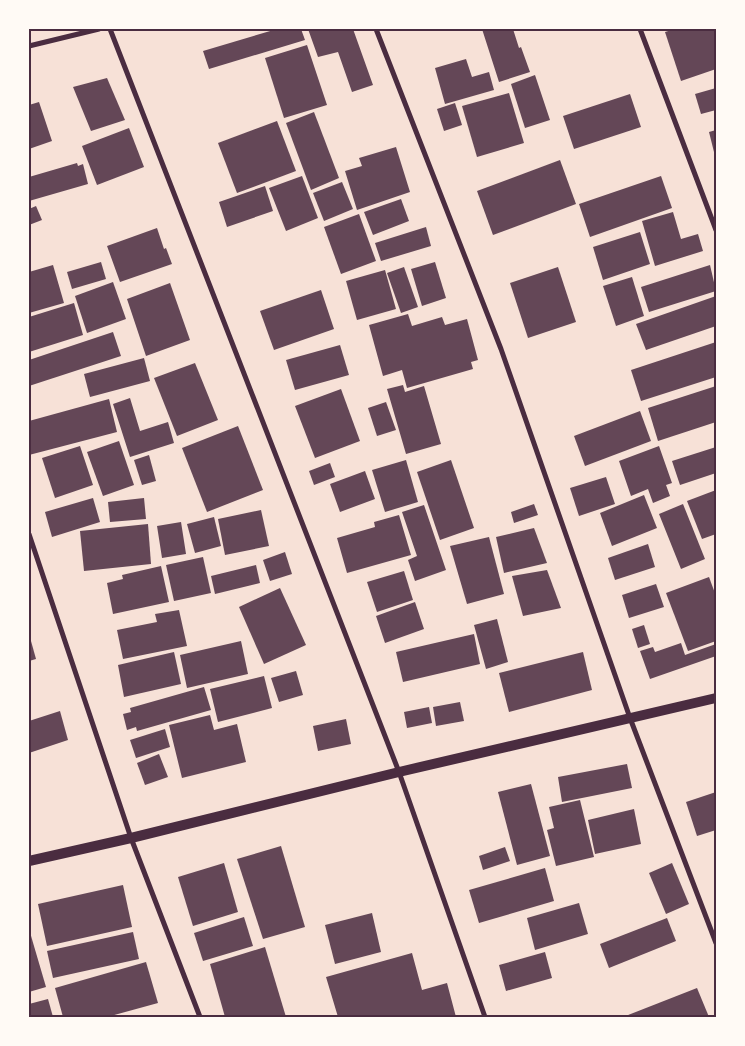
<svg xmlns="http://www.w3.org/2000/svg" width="745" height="1046" viewBox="0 0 745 1046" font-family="Helvetica,sans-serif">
  <rect width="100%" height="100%" fill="#f7e1d7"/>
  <g fill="#644757">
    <polygon points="277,29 301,29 305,40 209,69 203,51"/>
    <polygon points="308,29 353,29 373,85 352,92 338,52 318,57"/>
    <polygon points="482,29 513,29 519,48 521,47 530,72 499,82"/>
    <polygon points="675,29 716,29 716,69 681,81 665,32"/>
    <polygon points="307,45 327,105 284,118 265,58"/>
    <polygon points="466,59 472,77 489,72 494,90 445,104 435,68"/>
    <polygon points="535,75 550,120 525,128 511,84"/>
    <polygon points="107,78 125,120 91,131 73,87"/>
    <polygon points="716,88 716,110 701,114 695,94"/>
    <polygon points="509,93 524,143 477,157 462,106"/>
    <polygon points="630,94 641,127 574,149 563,116"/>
    <polygon points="39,102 52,141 29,149 29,105"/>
    <polygon points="455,103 462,125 444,131 437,109"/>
    <polygon points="314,112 339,178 311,190 286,123"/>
    <polygon points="277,121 296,171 237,193 218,143"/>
    <polygon points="129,128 144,167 97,185 82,146"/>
    <polygon points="716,130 716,160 709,132"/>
    <polygon points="396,147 410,192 357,210 345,171 362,166 359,158"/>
    <polygon points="560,160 576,204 493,235 477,191"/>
    <polygon points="77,163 78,166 83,164 88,184 29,201 29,177"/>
    <polygon points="302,176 318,218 286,231 269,188"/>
    <polygon points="661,176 672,208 590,237 579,204"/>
    <polygon points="342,182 353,209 324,221 313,193"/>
    <polygon points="265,186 273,211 227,227 219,202"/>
    <polygon points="401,199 409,221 373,235 364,212"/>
    <polygon points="36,206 42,220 29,225 29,209"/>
    <polygon points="673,212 681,239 698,234 703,251 655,266 642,221"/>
    <polygon points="359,214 376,261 341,274 324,227"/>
    <polygon points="426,227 431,246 381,261 375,243"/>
    <polygon points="157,228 164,249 166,248 172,264 120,282 107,246"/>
    <polygon points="640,232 650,264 603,280 593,247"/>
    <polygon points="101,262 106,279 72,289 67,272"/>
    <polygon points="435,262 446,298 422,306 411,269"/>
    <polygon points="53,265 64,303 29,313 29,272"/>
    <polygon points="710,265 716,291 649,312 641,287"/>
    <polygon points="404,267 418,307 401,313 387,273"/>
    <polygon points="558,267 576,322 528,338 510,283"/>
    <polygon points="385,270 396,309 357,320 346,281"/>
    <polygon points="632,277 644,316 616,326 603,286"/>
    <polygon points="113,282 126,319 87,333 75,296"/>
    <polygon points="170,283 190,340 146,356 127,299"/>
    <polygon points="321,290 334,329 274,350 260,311"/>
    <polygon points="716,296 716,326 646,350 636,324"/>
    <polygon points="74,303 83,335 29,352 29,317"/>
    <polygon points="408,314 412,326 442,317 445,325 467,319 478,360 471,362 473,369 407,388 402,370 383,376 369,325"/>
    <polygon points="113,332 121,356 29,386 29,360"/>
    <polygon points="716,342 716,377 641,401 631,370"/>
    <polygon points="340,345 349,375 295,390 286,360"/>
    <polygon points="144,358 150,381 90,397 84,374"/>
    <polygon points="195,363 218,420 177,436 154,378"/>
    <polygon points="403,385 405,392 424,386 441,444 406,454 387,389"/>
    <polygon points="716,386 716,422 658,441 648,408"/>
    <polygon points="341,389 360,441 315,458 295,406"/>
    <polygon points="130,398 140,431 168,422 174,443 130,457 113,404"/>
    <polygon points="109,399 117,432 29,455 29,421"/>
    <polygon points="386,402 396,430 377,436 368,408"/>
    <polygon points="640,411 651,441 585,466 574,436"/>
    <polygon points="238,426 263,490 207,512 182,448"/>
    <polygon points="119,441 134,485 103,496 87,452"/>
    <polygon points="80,446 93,485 55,498 42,458"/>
    <polygon points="659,446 672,483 666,485 670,496 653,503 648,489 631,496 619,461"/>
    <polygon points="716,447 716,473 680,485 672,461"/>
    <polygon points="149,455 156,481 142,485 134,460"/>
    <polygon points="406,460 418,502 385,512 372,470"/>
    <polygon points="451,460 474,528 440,540 417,472"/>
    <polygon points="330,463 335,477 314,485 309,471"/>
    <polygon points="365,471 375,499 340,512 330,484"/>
    <polygon points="606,477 615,504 579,516 570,488"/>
    <polygon points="716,490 716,534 702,539 687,501"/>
    <polygon points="644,495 657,528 612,546 600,513"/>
    <polygon points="93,498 100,522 52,537 45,512"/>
    <polygon points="144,498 146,519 110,522 108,502"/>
    <polygon points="534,504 538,515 514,523 511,512"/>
    <polygon points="683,504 705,559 681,569 659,514"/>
    <polygon points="424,505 446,570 415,581 408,560 417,556 402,512"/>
    <polygon points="261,510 269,546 225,555 218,519"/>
    <polygon points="399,515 411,555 347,573 337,538 375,527 374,522"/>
    <polygon points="214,517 221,546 195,553 187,524"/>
    <polygon points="181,522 186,554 162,558 157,526"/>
    <polygon points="148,524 151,564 84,571 80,531"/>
    <polygon points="534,528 547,563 504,573 496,537"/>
    <polygon points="489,537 504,594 467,604 450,546"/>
    <polygon points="648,544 655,567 615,580 608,558"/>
    <polygon points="285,552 292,574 270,581 263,560"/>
    <polygon points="203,557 211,593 174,601 166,565"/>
    <polygon points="256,565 260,583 215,594 211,576"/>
    <polygon points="161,566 169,602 113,614 107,583 123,579 122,575"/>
    <polygon points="547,570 561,608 523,616 512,576"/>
    <polygon points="404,571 413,600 377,612 367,582"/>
    <polygon points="709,577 716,596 716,641 688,651 666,593"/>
    <polygon points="656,584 664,607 629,618 622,595"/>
    <polygon points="280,588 306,645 264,664 239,607"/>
    <polygon points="415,602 424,629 385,643 376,616"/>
    <polygon points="179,610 187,646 123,659 117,630 157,622 155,614"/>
    <polygon points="497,619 508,662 486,669 474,625"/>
    <polygon points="644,625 650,644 638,648 632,629"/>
    <polygon points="474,634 480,664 403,682 396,652"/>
    <polygon points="29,641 31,641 36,659 29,661"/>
    <polygon points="241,641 248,674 187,688 180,655"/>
    <polygon points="681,643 685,655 716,644 716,656 650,679 640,651 653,647 655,652"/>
    <polygon points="174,652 181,684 124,697 118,665"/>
    <polygon points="583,652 592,690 509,712 499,673"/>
    <polygon points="296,671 303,695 279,702 271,678"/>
    <polygon points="264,676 272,708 218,722 210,689"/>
    <polygon points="204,687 211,710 137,731 136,727 127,730 123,714 131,712 130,708"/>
    <polygon points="460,702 464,721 436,726 433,707"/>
    <polygon points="429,707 432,723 407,728 404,712"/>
    <polygon points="60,711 68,740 29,753 29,721"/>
    <polygon points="210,715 214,730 237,724 246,762 182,778 169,725"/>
    <polygon points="346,719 351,744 318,751 313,726"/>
    <polygon points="165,729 170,747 136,758 130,740"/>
    <polygon points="159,754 168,777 145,785 137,763"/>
    <polygon points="627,764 632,788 562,802 558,777"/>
    <polygon points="531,784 550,856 517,865 498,792"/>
    <polygon points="716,792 716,830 697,836 686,802"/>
    <polygon points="580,800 594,857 556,866 547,830 554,828 549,807"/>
    <polygon points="634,809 641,844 595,854 588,820"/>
    <polygon points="281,846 305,927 263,939 237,859"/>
    <polygon points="505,847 510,861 483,870 479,856"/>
    <polygon points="224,863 238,912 193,926 178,877"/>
    <polygon points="672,863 689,904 666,914 649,873"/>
    <polygon points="545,868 554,901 479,923 469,890"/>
    <polygon points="123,885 132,927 47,946 38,904"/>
    <polygon points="579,903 588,934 535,950 527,918"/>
    <polygon points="372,913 381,952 335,964 325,925"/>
    <polygon points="244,917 253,946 203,961 194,933"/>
    <polygon points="667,918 676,941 609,968 600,944"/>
    <polygon points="29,929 46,987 29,992"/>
    <polygon points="133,932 139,959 53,978 47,951"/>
    <polygon points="265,947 286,1017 225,1017 210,964"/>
    <polygon points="545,952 552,978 506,991 499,965"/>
    <polygon points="412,953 422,990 447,983 456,1017 338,1017 326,977"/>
    <polygon points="146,962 158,1003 107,1017 63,1017 55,988"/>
    <polygon points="697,988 709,1017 623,1017"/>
    <polygon points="48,999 53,1017 29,1017 29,1004"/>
  </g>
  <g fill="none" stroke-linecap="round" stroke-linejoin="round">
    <g stroke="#4a2c40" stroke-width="5">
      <polyline points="110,29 399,772 485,1017"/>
      <polyline points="376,29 501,349 630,718 716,943"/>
      <polyline points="640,29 716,230"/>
      <polyline points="29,46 99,29"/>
      <polyline points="29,534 131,838 200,1017"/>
    </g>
    <polyline stroke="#4a2c40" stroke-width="10" points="29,861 131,838 399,772 716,698"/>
  </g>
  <rect width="745" height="1046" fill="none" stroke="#fffaf5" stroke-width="60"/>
  <rect x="30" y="30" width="685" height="986" fill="none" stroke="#4a2c40" stroke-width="2"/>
</svg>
